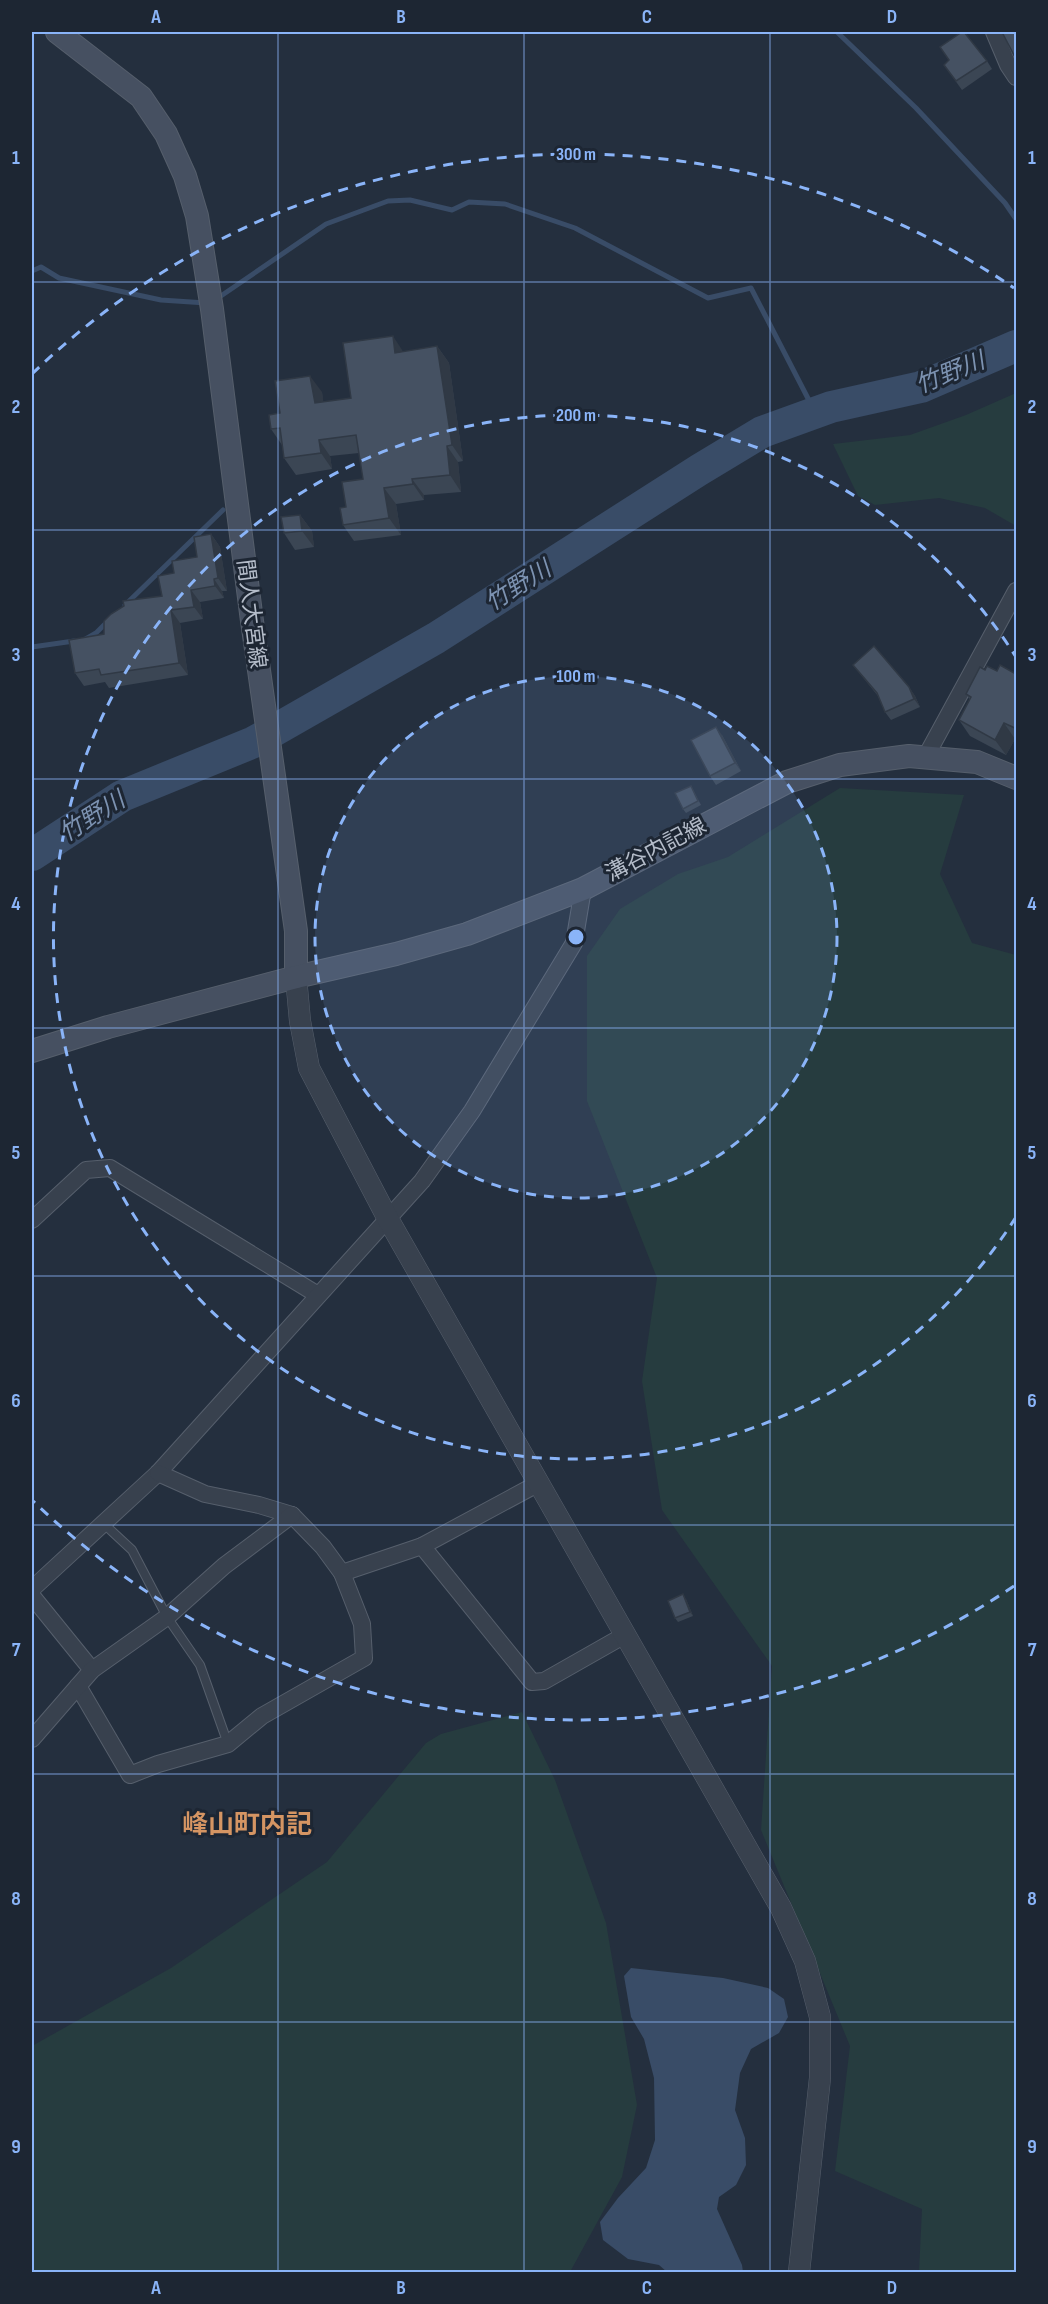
<svg xmlns="http://www.w3.org/2000/svg" width="1048" height="2304" viewBox="0 0 1048 2304" font-family="'Sofia Sans Condensed','Noto Sans JP',sans-serif">
  <rect width="100%" height="100%" fill="#242f3e"/>
  <g fill="#263c3f">
    <polygon points="1016,393 1016,526 985,508 939,498 875,505 858,496 833,444 910,435 966,415"/>
    <polygon points="840,788 964,795 940,874 972,943 1016,955 1016,2272 919,2272 922,2209 835,2171 850,2046 761,1830 772,1666 662,1510 642,1381 657,1278 587,1101 587,956 620,909 678,874 728,857"/>
    <polygon points="522,1712 555,1780 606,1923 637,2105 622,2177 570,2272 32,2272 32,2046 171,1968 327,1862 426,1743 441,1734"/>
  </g>
  <polygon fill="#394c67" points="631,1968 723,1978 768,1988 784,1999 788,2017 779,2033 751,2049 740,2073 735,2110 745,2138 746,2165 736,2185 719,2197 717,2209 742,2265 743,2272 667,2272 659,2265 628,2259 603,2240 600,2222 618,2198 646,2168 655,2140 654,2078 644,2039 631,2017 624,1976"/>
  <g fill="none" stroke-linecap="round" stroke-linejoin="round">
    <g stroke="#394c67" stroke-width="5">
      <polyline points="837,32 916,108 1005,203 1016,219"/>
      <polyline points="32,271 41,267 59,278 161,300 206,303"/>
      <polyline points="215,300 326,224 388,201 410,200 452,210 469,202 505,204 575,228 708,298 751,288 815,412"/>
      <polyline points="125,605 223,510"/>
      <polyline points="84,640 96,633 107,622"/>
      <polyline points="32,647 74,641"/>
    </g>
    <polyline stroke="#394c67" stroke-width="32" points="32,855 122,796 254,742 436,638 699,470 762,432 831,407 921,387 1016,346"/>
    <g stroke="#565f6c" stroke-width="10">
      <polyline id="service" points="103,1523 132,1550 167,1617 200,1665 228,1744"/>
    </g>
    <g stroke="#565f6c" stroke-width="18">
      <g id="minor">
        <polyline points="994,32 1008,65 1016,77"/>
        <polyline points="925,758 1016,591"/>
        <polyline points="32,1220 86,1170 110,1168 318,1295"/>
        <polyline points="422,1546 532,1682 544,1681 625,1635"/>
        <polyline points="342,1573 422,1546 539,1483"/>
        <polyline points="32,1589 158,1473 422,1181 472,1111 574,943 583,889"/>
        <polyline points="32,1596 92,1670"/>
        <polyline points="78,1686 130,1775 158,1764 228,1744 262,1716 364,1658 362,1624 342,1573 323,1547 292,1515 259,1505 205,1494 158,1473"/>
        <polyline points="32,1739 92,1670 167,1617 224,1566 292,1515"/>
      </g>
    </g>
    <g stroke="#565f6c" stroke-width="22">
      <polyline id="tertiary" points="296,977 300,1021 309,1068 388,1219 781,1908 805,1961 820,2017 820,2078 799,2272"/>
    </g>
    <g stroke="#565f6c" stroke-width="24">
      <g id="secondary">
        <polyline points="57,32 141,97 166,134 185,176 197,216 212,309 252,621 296,931 296,977"/>
        <polyline points="32,1051 108,1027 296,977 396,954 467,934 583,889 787,782 840,765 909,756 977,762 1016,778"/>
      </g>
    </g>
    <use href="#service" stroke="#38414e" stroke-width="8"/>
    <use href="#minor" stroke="#38414e" stroke-width="16"/>
    <use href="#tertiary" stroke="#38414e" stroke-width="21"/>
    <use href="#secondary" stroke="#465061" stroke-width="22"/>
  </g>
  <g fill="#3b4654">
    <polygon points="949,60 987,61 992,69 962,90 944,65"/>
    <polygon points="437,346 449,363 463,461 458,462 461,492 424,495 424,500 396,504 401,535 354,541 343,525 346,507 363,479 359,453 330,456 332,469 296,475 284,458 282,445 271,429 280,413 322,392 323,402 351,398 403,352"/>
    <polygon points="300,515 312,531 314,547 295,550 284,533"/>
    <polygon points="211,534 220,547 227,591 222,591 224,598 200,602 203,619 180,623 188,675 109,688 105,682 84,686 75,673 104,634 162,596 174,573 197,557"/>
    <polygon points="853,665 909,687 915,696 920,707 891,720 885,712 878,696"/>
    <polygon points="1017,668 1017,739 1015,739 1006,755 970,736 959,720 970,700 966,694 985,670 1014,673"/>
    <polygon points="722,735 741,771 716,785 710,776"/>
    <polygon points="691,786 701,805 686,813 683,809"/>
    <polygon points="686,1599 693,1616 678,1622 675,1618"/>
  </g>
  <g fill="#303945">
    <polygon points="393,336 404,353 395,353"/>
    <polygon points="437,346 449,363 463,461 452,445"/>
    <polygon points="310,376 322,392 326,420 315,403"/>
    <polygon points="319,440 330,456 332,469 321,453"/>
    <polygon points="447,446 458,462 461,492 450,475"/>
    <polygon points="412,479 424,495 424,500 413,484"/>
    <polygon points="384,488 396,504 401,535 389,518"/>
    <polygon points="300,515 312,531 314,547 302,531"/>
    <polygon points="211,534 220,547 227,591 218,578"/>
    <polygon points="214,579 222,591 224,598 215,586"/>
    <polygon points="191,590 200,602 203,619 194,607"/>
    <polygon points="171,610 180,623 188,675 179,663"/>
    <polygon points="909,687 915,696 920,707 914,699"/>
    <polygon points="1004,723 1015,739 1006,755 995,740"/>
    <polygon points="716,727 722,735 741,771 735,763"/>
    <polygon points="683,1594 686,1599 693,1616 690,1612"/>
  </g>
  <g fill="#455162" stroke="#303945" stroke-width="1.5">
    <polygon points="962,32 964,32 987,61 956,81 944,65 949,60 940,47"/>
    <polygon points="1002,32 1017,32 1017,61 1016,59"/>
    <polygon points="393,336 395,353 437,346 452,445 447,446 450,475 412,479 413,484 384,488 389,518 343,525 340,508 346,507 342,482 363,479 356,435 319,440 321,453 284,458 280,428 271,429 269,415 280,413 275,381 310,376 315,403 351,398 343,343"/>
    <polygon points="300,515 302,531 284,533 281,517"/>
    <polygon points="211,534 218,578 214,579 215,586 191,590 194,607 171,610 179,663 101,675 99,669 75,673 69,640 104,634 104,621 111,614 124,606 123,601 162,596 158,576 174,573 172,561 197,557 194,537"/>
    <polygon points="874,646 909,687 914,699 885,712 877,693 853,665"/>
    <polygon points="1000,665 1014,673 1017,668 1017,729 1004,723 995,740 959,720 971,697 966,694 980,667 985,670 987,666 997,671"/>
    <polygon points="716,727 735,763 710,776 691,740"/>
    <polygon points="691,786 698,801 683,809 675,793"/>
    <polygon points="683,1594 690,1612 675,1618 668,1601"/>
  </g>
  <path fill="none" stroke="#8ab4f8" stroke-width="1.5" stroke-opacity="0.55" d="M278,32v2240M524,32v2240M770,32v2240M32,282h984M32,530h984M32,779h984M32,1028h984M32,1276h984M32,1525h984M32,1774h984M32,2022h984"/>
  <circle cx="576" cy="937" r="261" fill="#8ab4f8" fill-opacity=".12"/>
  <g fill="none" stroke="#8ab4f8" stroke-width="3" stroke-dasharray="10 8">
    <circle cx="576" cy="937" r="261"/>
    <path d="M1016 1217A522 522 0 1 1 1016 657"/>
    <path d="M1014 1586A783 783 0 0 1 32 1500M32 374A783 783 0 0 1 1014 288"/>
  </g>
  <g text-anchor="middle" dominant-baseline="central" stroke-width="6" stroke-linejoin="round" paint-order="stroke">
    <g font-size="22" fill="#b4bcc9" stroke="#1d2633">
      <text transform="translate(251 614) rotate(83)">間人大宮線</text>
      <text transform="translate(656 850) rotate(-28)">溝谷内記線</text>
    </g>
    <g font-size="24" font-style="italic" fill="#7c92b1" stroke="#1d2633">
      <text transform="translate(950 373) rotate(-22)">竹野川</text>
      <text transform="translate(518 586) rotate(-32)">竹野川</text>
      <text transform="translate(92 817) rotate(-32)">竹野川</text>
    </g>
    <g font-size="26" font-weight="bold" fill="#d59563" stroke="#1d2633">
      <text x="247" y="1825">峰山町内記</text>
    </g>
  </g>
  <circle cx="576" cy="937" r="9" fill="#8ab4f8" stroke="#1d2633" stroke-width="3"/>
  <g font-size="18" text-anchor="middle" font-weight="bold" fill="#8ab4f8" stroke="#1d2633" stroke-width="6" stroke-linejoin="round" paint-order="stroke">
    <text x="576" y="160">300 m</text>
    <text x="576" y="421">200 m</text>
    <text x="576" y="682">100 m</text>
  </g>
  <rect width="1048" height="2304" fill="none" stroke="#1d2633" stroke-width="66"/>
  <rect x="33" y="33" width="982" height="2238" fill="none" stroke="#8ab4f8" stroke-width="2"/>
  <g font-size="20" text-anchor="middle" font-weight="bold" fill="#8ab4f8">
    <text x="156" y="23">A</text>
    <text x="401" y="23">B</text>
    <text x="647" y="23">C</text>
    <text x="892" y="23">D</text>
    <text x="16" y="164">1</text>
    <text x="1032" y="164">1</text>
    <text x="16" y="413">2</text>
    <text x="1032" y="413">2</text>
    <text x="16" y="661">3</text>
    <text x="1032" y="661">3</text>
    <text x="16" y="910">4</text>
    <text x="1032" y="910">4</text>
    <text x="16" y="1159">5</text>
    <text x="1032" y="1159">5</text>
    <text x="16" y="1407">6</text>
    <text x="1032" y="1407">6</text>
    <text x="16" y="1656">7</text>
    <text x="1032" y="1656">7</text>
    <text x="16" y="1905">8</text>
    <text x="1032" y="1905">8</text>
    <text x="16" y="2153">9</text>
    <text x="1032" y="2153">9</text>
    <text x="156" y="2294">A</text>
    <text x="401" y="2294">B</text>
    <text x="647" y="2294">C</text>
    <text x="892" y="2294">D</text>
  </g>
</svg>
